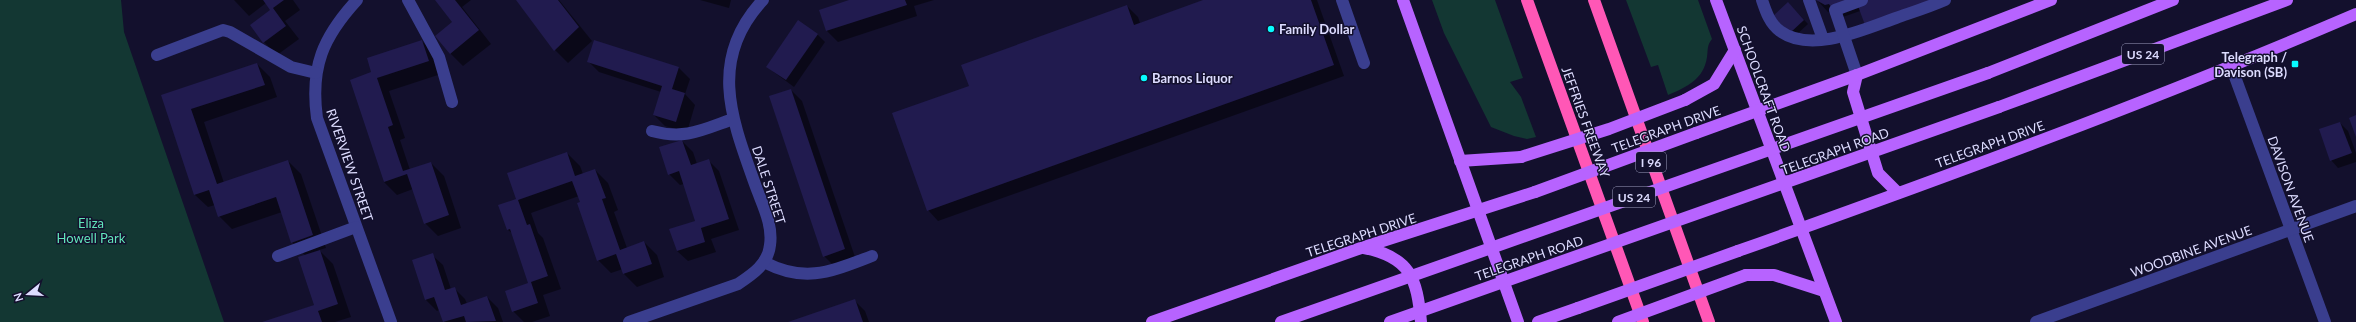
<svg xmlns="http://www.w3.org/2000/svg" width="2356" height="322" viewBox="0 0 2356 322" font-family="Lato,sans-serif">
  <rect width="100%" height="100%" fill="#13102d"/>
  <g fill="#133733">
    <polygon points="0,0 121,0 124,32 224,322 0,322"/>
    <polygon points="1432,0 1495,0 1523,78 1510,82 1521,97 1536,137 1527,139 1514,136 1491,127 1444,33"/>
    <path d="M1626,0h72l14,39c-5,6 -4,10 -5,18 -3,22 -20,30 -39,38l-10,-30 -7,2z"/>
  </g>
  <g fill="#0007">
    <polygon points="234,0 293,0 300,10 285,21 299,39 277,55 264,42 271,10 266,3 249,16"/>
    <polygon points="436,0 471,0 462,7 491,44 463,66 450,53 454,22"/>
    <polygon points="518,0 559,0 592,41 568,63 555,50"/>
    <polygon points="700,0 731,0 729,8"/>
    <polygon points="853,0 934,0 914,6 917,16 838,42 827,31 820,11"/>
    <polygon points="1206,0 1317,0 1344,76 938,221 928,210 970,86 1127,6 1138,17 1140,23"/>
    <polygon points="1817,0 1947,0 1860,11 1843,17 1828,12"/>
    <polygon points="1792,7 1808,24 1794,37 1775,16"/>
    <polygon points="817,34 825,42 794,87 767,67"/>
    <polygon points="422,41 434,54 441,74 389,91 405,138 400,140 410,170 431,163 444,176 461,228 438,236 425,223 413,189 397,195 384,182 373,73"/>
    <polygon points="595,41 679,68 690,79 685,94 695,105 687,132 665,126 654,115 661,92 599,72 588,61"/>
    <polygon points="257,64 270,77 277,97 204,122 224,183 288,161 301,174 326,248 319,250 333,264 351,317 335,322 264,322 315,305 306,256 292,242 282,212 232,229 219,216 215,205 208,207 195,195 162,96"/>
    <polygon points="791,90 802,101 856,260 835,267 824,256"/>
    <polygon points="2340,123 2348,131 2356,153 2356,162 2338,168 2331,160"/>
    <polygon points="682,141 693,152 697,164 708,160 719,171 739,230 711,239 716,252 688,261 677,251 697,221 684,184 680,185 669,174"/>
    <polygon points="567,153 580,166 583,174 595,170 608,183 618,210 614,212 627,248 644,242 657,255 664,277 637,287 624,274 623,269 611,273 598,260 579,196 531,213 538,233 543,238 561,289 543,295 550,316 532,322 524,322 513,311 530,283 513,234 508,230 518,200"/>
    <polygon points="432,255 443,265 451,289 454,288 465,299 467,304 487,297 498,308 503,322 444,322 439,310 437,311 426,300"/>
    <polygon points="854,300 865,311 869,322 791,322"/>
  </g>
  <g fill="#211b4f">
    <polygon points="263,0 284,0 273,8 286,26 263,43 250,25 270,10"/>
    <polygon points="435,0 455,0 479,30 450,54 435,36 452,22"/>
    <polygon points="516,0 558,0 579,27 554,51"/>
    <polygon points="849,0 905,0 907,5 826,31 819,10"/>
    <polygon points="1203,0 1311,0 1334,65 927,211 892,113 969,86 961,65 1127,5 1134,25"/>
    <polygon points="1816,0 1850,0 1831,7 1829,4 1825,5"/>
    <polygon points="1863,0 1935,0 1865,25 1858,6"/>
    <polygon points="1788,2 1804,20 1790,33 1773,16"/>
    <polygon points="798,20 818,34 786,80 766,67"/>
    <polygon points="422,40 429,61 377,78 393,125 388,127 403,171 431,162 449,215 424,224 407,174 384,182 350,80 371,72 367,58"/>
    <polygon points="594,40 679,67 672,89 685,93 676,122 653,115 662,86 587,62"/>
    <polygon points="257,63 265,85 191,109 217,184 288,160 313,235 291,243 276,197 218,217 209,190 194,195 161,95"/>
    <polygon points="791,89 845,249 823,257 769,96"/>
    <polygon points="2356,115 2356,137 2349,118"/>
    <polygon points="2340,122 2352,153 2330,161 2319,129"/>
    <polygon points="682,140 691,165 709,159 729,219 701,228 705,242 677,251 669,229 695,221 679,171 668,175 659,147"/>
    <polygon points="567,152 575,176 595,169 606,198 602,199 620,250 644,241 652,264 623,274 616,254 597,261 577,203 580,202 572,181 518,200 527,225 530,224 548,276 531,282 538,303 512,312 505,291 528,283 510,229 507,230 498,205 516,199 507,173"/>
    <polygon points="320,250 338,304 318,311 322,322 262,322 314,305 298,257"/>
    <polygon points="433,253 445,290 455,287 461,305 487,296 496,321 466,322 464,316 443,322 434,297 425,300 412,260"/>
    <polygon points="855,299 863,322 788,322"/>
  </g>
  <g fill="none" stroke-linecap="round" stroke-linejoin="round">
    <g stroke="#3a3e8e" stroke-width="12">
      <path d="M357,0c-34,37 -47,67 -40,118l74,204"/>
      <polyline points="408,0 439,57 452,102"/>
      <polyline points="1342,0 1364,63"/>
      <path d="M1762,0c4,12 8,24 18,31 31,23 85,-2 116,-13 17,-6 33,-11 49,-18"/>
      <polyline points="1809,0 1823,39"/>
      <polyline points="157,55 223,30 230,32 291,67 316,73"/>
      <polyline points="2231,66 2325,322"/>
      <polyline points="1857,75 1835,10 1862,0"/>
      <path d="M652,131c33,9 50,-1 81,-12"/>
      <polyline points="278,256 356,227"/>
      <path d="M764,262c42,22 68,9 108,-6"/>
      <path d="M629,322l109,-38c15,-10 30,-20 32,-39 3,-20 -7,-39 -14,-58 -24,-67 -49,-127 7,-187"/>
      <polyline points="2036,322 2356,206"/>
    </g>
    <g stroke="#b763ff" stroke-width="12">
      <polyline points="1403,0 1518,322"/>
      <polyline points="1716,0 1836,322"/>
      <polyline points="1988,73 2173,0"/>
      <polyline points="1857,75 1853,92 1878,173 1898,193"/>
      <polyline points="1685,100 1714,84 1735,50"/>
      <polyline points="1999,107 2287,0"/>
      <polyline points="1696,133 1857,75 2051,0"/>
      <polyline points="1460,161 1521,157"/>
      <path d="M1364,248c46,9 53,30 57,74"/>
      <path d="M1738,251c208,-74 415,-150 618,-237"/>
      <polyline points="1746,275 1774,275 1824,291"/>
      <polyline points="1152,322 1361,248 1535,192"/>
      <polyline points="1538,322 1578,308"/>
    </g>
    <g stroke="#ff57b6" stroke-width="12">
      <polyline points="1527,0 1643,322"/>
      <polyline points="1594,0 1709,322"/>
    </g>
    <g stroke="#b763ff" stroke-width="12">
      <polyline points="1521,157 1609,129 1685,100"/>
      <polyline points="1535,192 1696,133"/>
      <polyline points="1578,308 1738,251"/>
      <polyline points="1281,322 1988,73"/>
      <polyline points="1390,322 1999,107"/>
      <polyline points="1618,322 1746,275"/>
    </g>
  </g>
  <g fill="#08fbff" stroke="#13102d" stroke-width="1.5">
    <circle cx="1271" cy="29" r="4"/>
    <rect x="2291" y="60" width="8" height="8" rx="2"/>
    <circle cx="1144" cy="78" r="4"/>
  </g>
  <g text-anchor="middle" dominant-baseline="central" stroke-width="3" stroke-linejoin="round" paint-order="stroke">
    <g fill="#13102d" stroke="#a09fc0" stroke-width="1">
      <rect x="2122" y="44" width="42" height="20" rx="3"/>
      <rect x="1636" y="152" width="30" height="20" rx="3"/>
      <rect x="1613" y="187" width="42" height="20" rx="3"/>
    </g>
    <g font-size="12" font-weight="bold" fill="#dddcff">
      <text x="2143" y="54">US 24</text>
      <text x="1651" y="162">I 96</text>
      <text x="1634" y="197">US 24</text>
    </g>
    <g font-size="13" font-weight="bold" fill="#dddcff" stroke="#13102d" text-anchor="start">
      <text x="1279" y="29">Family Dollar</text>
      <text x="2287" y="57" text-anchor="end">Telegraph /<tspan x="2287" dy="15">Davison (SB)</tspan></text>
      <text x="1152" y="78">Barnos Liquor</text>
    </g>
    <g font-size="13" fill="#dddcff" stroke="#13102d">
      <text transform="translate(1764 89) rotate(70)">SCHOOLCRAFT ROAD</text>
      <text transform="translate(1586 122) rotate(70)">JEFFRIES FREEWAY</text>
      <text transform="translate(1666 129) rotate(-20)">TELEGRAPH DRIVE</text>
      <text transform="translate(1990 144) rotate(-20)">TELEGRAPH DRIVE</text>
      <text transform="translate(1835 151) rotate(-20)">TELEGRAPH ROAD</text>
      <text transform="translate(350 165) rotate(71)">RIVERVIEW STREET</text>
      <text transform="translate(769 185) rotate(72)">DALE STREET</text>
      <text transform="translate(2291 189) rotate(70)">DAVISON AVENUE</text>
      <text transform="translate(1361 235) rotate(-18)">TELEGRAPH DRIVE</text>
      <text transform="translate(2191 251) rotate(-20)">WOODBINE AVENUE</text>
      <text transform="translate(1529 258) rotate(-19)">TELEGRAPH ROAD</text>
    </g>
    <g font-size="13" fill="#61e6ba" stroke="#13102d">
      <text x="91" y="223">Eliza<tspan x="91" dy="15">Howell Park</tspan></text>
    </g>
  </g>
  <g transform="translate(28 294) rotate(252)" stroke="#13102d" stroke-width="3" paint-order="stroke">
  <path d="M0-3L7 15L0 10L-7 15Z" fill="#dddcff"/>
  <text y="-6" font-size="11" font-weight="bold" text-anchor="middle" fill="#dddcff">N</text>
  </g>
</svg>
